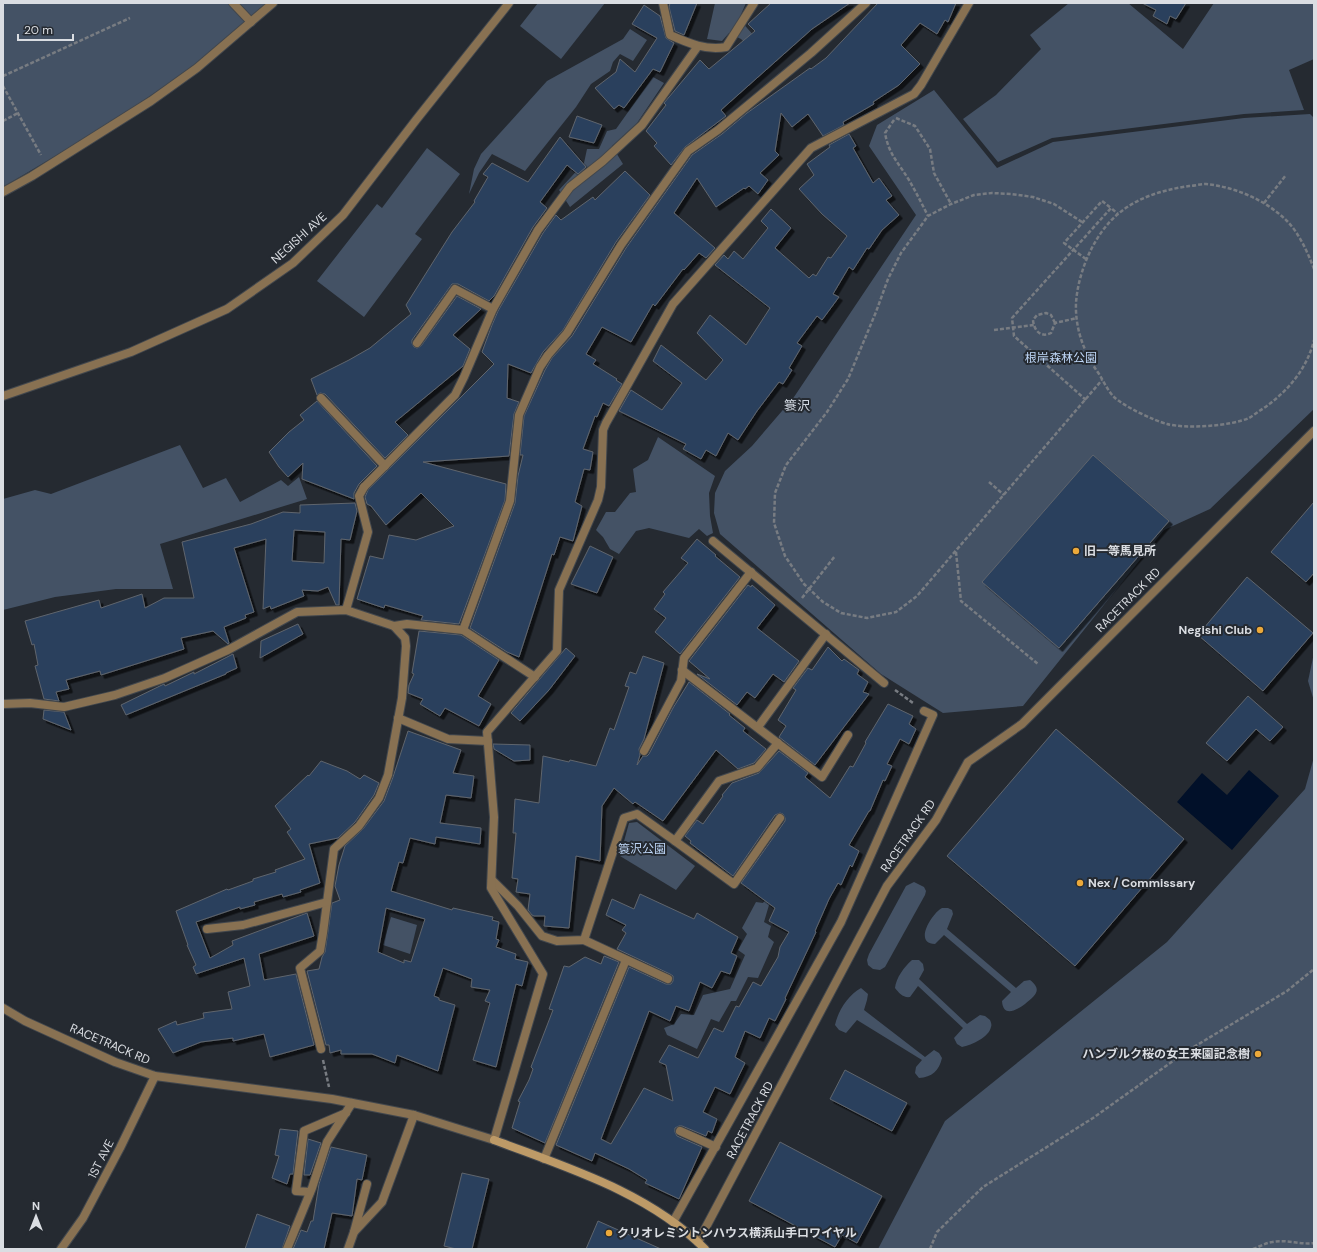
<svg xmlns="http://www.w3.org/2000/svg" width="1317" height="1252" viewBox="0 0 1317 1252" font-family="'DM Sans','Noto Sans JP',sans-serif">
  <defs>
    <filter id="shadow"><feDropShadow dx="3.5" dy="3.5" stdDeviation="0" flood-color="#0009"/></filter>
  </defs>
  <rect width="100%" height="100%" fill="#252a31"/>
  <g fill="#445265">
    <polygon points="3,3 267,3 200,62 106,126 3,187"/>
    <polygon points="538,3 605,3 561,59 520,26"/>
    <polygon points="715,3 746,3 739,19 764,47 756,53 741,39 729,33 722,41 707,39"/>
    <polygon points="1069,3 1128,3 1183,49 1214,3 1314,3 1314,59 1289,70 1304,110 1244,114 1052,138 998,162 963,119 996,95 1041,49 1030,35"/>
    <polygon points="630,29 647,40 633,61 620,54 613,62 610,71 591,84 576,107 525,171 492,154 479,173 469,194 474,169 481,154 547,81 623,39"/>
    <polygon points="653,77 664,83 637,123 612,146 623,164 570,207 559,190 584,163 587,149 599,149 607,131 616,129"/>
    <polygon points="934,90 997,168 1053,142 1244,118 1310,114 1314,118 1314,409 1210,509 1164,530 1023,706 943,713 881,674 720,534 714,513 715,493 725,471 752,446 794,397 916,215 869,146 877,125"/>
    <polygon points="427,148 460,174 415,234 422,239 364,317 317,281 377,204 382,208"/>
    <polygon points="658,437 715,476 709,493 710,516 713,533 707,536 699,529 689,538 649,528 636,531 619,554 610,549 603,537 596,530 606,512 615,512 630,493 636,492 633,469 648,460"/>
    <polygon points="180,445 203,488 226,478 240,502 281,480 288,486 299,477 307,499 160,544 173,589 116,589 55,597 3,610 3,499 35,490 51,494"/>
    <polygon points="1314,653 1314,701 1308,681"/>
    <polygon points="1314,757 1314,1249 878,1249 945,1121 1167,942 1305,789"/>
    <polygon points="637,822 695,866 676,890 620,856 629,823"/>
    <polygon points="781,877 786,880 769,905 764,922 771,926 768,937 774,942 758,978 748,977 736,1001 731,1001 719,1022 711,1019 697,1049 667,1035 664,1028 674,1024 681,1014 694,1015 703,995 730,989 745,955 738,950 747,934 742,928 756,902 763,903"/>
    <polygon points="914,882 924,887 926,891 925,895 885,967 880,970 873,969 868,965 867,960 869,954 906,886"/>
    <path d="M942,908h6l4,2 1,4 -6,15 69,59 8,-7 6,-1c13,10 5,16 -5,24 -8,6 -22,14 -23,-3l9,-9 -67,-57 -9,9c-22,0 -3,-31 7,-36z"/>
    <polygon points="391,917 417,925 410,954 383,945"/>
    <path d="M912,960h7l4,4 1,6 -5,9 48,45 13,-9 5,1 5,4c1,2 2,5 1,7 -2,10 -19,18 -29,20l-5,-3 -3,-6 9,-10 -45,-42 -8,11c-7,1 -11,-4 -15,-9 1,-10 9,-21 17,-28z"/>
    <path d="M861,988l7,6 -1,6 -3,10 61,47 9,-7 5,3 3,5c-3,13 -10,19 -23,20l-4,-5 1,-6 6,-7 -65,-40 -11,13 -7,-3 -4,-5c3,-14 13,-30 26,-37z"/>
  </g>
  <polygon fill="#011029" points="1249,770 1279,796 1232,850 1177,802 1202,773 1227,795"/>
  <g fill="#2b405d" stroke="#5f656d" fill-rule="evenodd" filter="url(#shadow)">
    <polygon points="670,3 697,3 684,35 675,31 669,7"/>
    <polygon points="771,3 850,3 812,29 721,110 726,116 685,147 671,165 654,146 657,143 646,131 666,105 664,103 700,60 709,69 755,31 748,24"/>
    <polygon points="878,3 956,3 948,22 945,20 937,34 920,23 901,45 920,64 899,85 873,102 874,104 843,122 844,125 823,136 808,114 792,127 781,113 775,151 779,155 760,173 768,180 758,194 749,186 745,189 744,188 716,207 697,178 674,213 715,248 706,258 699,253 684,270 683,269 655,306 653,304 631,342 602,327 586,354 596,360 593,364 617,379 616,380 622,384 609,406 603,403 597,417 595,416 583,449 593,452 590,470 584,469 575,502 582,506 573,541 560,537 554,555 552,554 519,657 507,652 470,628 515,503 518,476 523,455 520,455 524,416 545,370 552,358 572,336 626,248 692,155 722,134 747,113 810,68 811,69 826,58"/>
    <polygon points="1142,3 1186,3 1176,19 1170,16 1167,24 1153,16 1156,10"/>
    <polygon points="644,5 660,16 666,38 674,43 660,72 653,69 624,108 619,105 614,109 595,88 616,72 620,59 635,72 657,38 632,24"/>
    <polygon points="577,116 602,125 594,143 569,137"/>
    <polygon points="849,134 856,146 853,148 873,183 879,178 892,196 886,200 899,215 882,230 869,249 867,248 853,270 849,267 833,294 839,297 822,320 817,316 797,343 802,346 789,368 792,370 783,384 779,382 757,411 738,440 728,433 716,456 706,450 701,459 683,449 686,444 619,411 631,390 662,410 682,383 653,361 661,345 706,380 723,360 697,333 710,315 746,345 770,308 715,265 724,255 728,259 734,251 743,259 768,228 761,221 771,209 791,228 775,248 809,278 813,274 816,276 828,257 831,258 847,236 822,214 799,189 814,175 807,164 830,147 829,145"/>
    <polygon points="560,137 586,167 578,174 567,165 540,202 547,208 533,227 494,296 489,301 458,284 452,284 412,340 412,343 414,347 417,348 421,346 457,296 481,309 453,335 470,349 463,366 395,422 408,435 385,458 325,394 320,393 317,395 311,379 349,360 370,348 411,314 406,305 452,232 475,202 474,201 488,177 483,174 492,163 528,182"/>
    <polygon points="625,171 650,195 616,242 563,330 543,352 531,373 508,364 507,398 519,402 514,414 509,456 423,462 506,484 505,500 459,624 421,620 423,616 385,605 384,608 357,599 370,556 383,559 389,535 416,540 454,526 421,493 386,525 371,506 367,504 365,497 368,490 494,364 482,352 492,325 498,311 543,233 556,215 561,220 593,197 595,200"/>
    <polygon points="317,401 377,466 359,484 354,493 354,499 302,479 303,463 288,477 279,467 269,452 289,432 304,420 300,415"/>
    <polygon points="1093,455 1169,521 1059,648 982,582"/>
    <polygon points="1314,502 1314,573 1306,582 1271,552"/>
    <path d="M355,503l2,8 -7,29 -9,-1 -2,66h-3l-8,-18 -10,4 -16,-1 2,6 -33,13 -1,-3 -7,3 3,-70 -32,9 20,64 -9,3 1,3 -22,9 5,16 -1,1 -15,-13 -32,7 3,11 -83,26 -1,-4 -34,9 3,9 -13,3 3,9 -15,-2 -9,-33 3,-1 -4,-21 -2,1 -7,-24 74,-21 2,8 41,-14 3,14 19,-10h30l-12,-56 69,-18 32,-12 17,1v-8zM294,530l31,2 -1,31 -32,-2z"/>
    <polygon points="697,539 716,555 715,556 740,577 680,654 655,632 666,618 654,609 665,594 663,592 688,563 681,558"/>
    <polygon points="590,546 613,557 597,593 571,584"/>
    <polygon points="1247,577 1313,633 1263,691 1198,635"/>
    <polygon points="748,585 751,587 752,585 775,605 757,628 799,661 784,682 773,674 755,698 747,692 737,705 697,674 710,679 689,661"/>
    <polygon points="298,624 303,634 260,658 261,641"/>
    <polygon points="419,631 461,635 499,660 478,696 491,704 479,726 445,708 440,716 420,704 423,699 408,693 409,685 414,674 412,673"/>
    <polygon points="828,647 842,661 844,659 859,670 857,674 868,682 863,692 869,694 815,765 779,737 786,726 778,720 796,690 793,688 808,668 812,670"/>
    <polygon points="566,648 575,656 549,690 520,721 511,713"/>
    <polygon points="233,654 237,668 226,673 226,674 126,715 121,705 164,684 165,686 194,672 194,674"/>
    <polygon points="643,656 664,663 644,739 639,749 640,755 637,765 643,756 647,756 649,754 673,708 689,682 730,714 729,715 745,728 743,731 766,749 754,763 738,769 716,750 663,821 635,802 633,804 614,788 602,806 600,861 576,856 569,928 544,926 545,916 534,916 532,915 528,910 530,894 516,892 518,879 512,878 516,833 513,833 515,799 539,803 543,756 569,762 570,760 596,766 610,728 614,730 629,687 625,686 630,672 636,674"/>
    <polygon points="1248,696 1283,727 1270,741 1256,729 1227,761 1206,743"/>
    <polygon points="888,704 913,716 909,724 916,729 909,744 900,739 887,764 892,766 885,781 883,780 870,811 869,811 849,845 859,851 852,867 850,865 841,885 838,883 829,899 815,931 816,932 785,998 786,999 775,1021 769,1018 760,1038 745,1031 735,1057 745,1063 730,1094 715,1087 703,1112 717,1119 712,1133 708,1131 706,1136 682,1126 679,1126 675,1128 675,1132 677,1136 702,1147 679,1199 645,1183 647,1180 629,1169 595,1153 592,1161 556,1145 629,967 666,984 671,984 673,981 673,976 670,974 617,949 626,933 622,930 626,925 606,915 612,899 634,909 640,894 694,919 697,913 738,937 731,953 737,956 730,974 721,971 712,988 700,982 689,1011 676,1006 670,1021 649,1011 601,1139 611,1144 644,1088 673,1101 666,1065 659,1062 669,1045 698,1058 714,1028 723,1032 736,1006 739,1007 753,982 761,986 778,957 780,947 789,932 769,921 775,908 741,883 785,821 785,818 783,814 780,813 775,815 733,876 690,843 691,841 685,836 697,820 703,824 723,796 722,795 732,783 759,773 779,751 808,773 805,777 830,798 850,766 853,767 866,743 865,742"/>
    <polygon points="44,710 64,712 71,730 43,719"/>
    <polygon points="1056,729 1184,839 1075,966 947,856"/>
    <path d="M408,731l53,19 -8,23 21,3 -3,22 -25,-3 -6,28 41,5 -1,16 -44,-7 -1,7 -25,-6 -7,25 -4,-1 -8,29 61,19 1,-2 40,9 -1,3 7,2 -3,17 3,1 -3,7 20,7 -1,5 13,3 -6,24 -6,-2 -20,83 -23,-7 17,-57 -5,-2 5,-11 -19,-3 1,-8 -29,-11 -9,28 5,2v2l16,5 -17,66 -41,-16 -2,8 -23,-9h-31v-4l-11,3 -1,-8h-3l-19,-74 12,-2 3,-12 3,-5 7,-49 8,-3 -5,-14 4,-21 6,-19 18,-17 21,-28 9,-24zM386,908l39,11 -14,43 -7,-2v3l-26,-11z"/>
    <polygon points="493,744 530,745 530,760 514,761 494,749"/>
    <polygon points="321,761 347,771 360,779 364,775 379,783 374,795 355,822 338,838 309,844 320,883 300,890 301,892 283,897 282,894 254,902 255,905 240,909 240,907 196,922 210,958 233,945 232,941 307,913 314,936 259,954 264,980 296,974 314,1045 270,1057 264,1034 233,1041 233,1038 201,1042 173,1053 158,1029 176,1021 177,1025 204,1018 203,1013 232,1009 228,992 250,986 244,958 196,974 193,967 196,965 187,945 188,945 176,911 227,889 228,890 253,881 253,879 276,872 275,870 305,859 287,832 291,829 275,806 308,775 309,776"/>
    <polygon points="604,956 619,962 545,1143 512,1128 520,1102 518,1101 529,1080 533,1069 531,1067 553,1010 549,1009 564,966 569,967 585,957 601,964"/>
    <polygon points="845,1070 907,1103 892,1131 830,1099"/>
    <polygon points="280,1129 298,1131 293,1174 290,1174 287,1184 272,1178 279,1156 275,1155"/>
    <polygon points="308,1139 321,1143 310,1175 304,1175"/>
    <polygon points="780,1142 882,1196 857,1243 842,1235 835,1247 749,1201"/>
    <polygon points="331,1147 367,1155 362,1180 357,1179 352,1216 332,1213 324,1249 293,1249 301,1230 307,1232 311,1221 313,1221 319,1184"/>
    <polygon points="462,1173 489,1179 472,1249 456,1249 444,1246"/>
    <polygon points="257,1214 290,1226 282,1249 245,1249"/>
    <polygon points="598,1221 661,1249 586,1249"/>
  </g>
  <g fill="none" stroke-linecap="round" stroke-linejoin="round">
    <g stroke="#42474d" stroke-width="10">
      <g id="lane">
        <polyline points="233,3 251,22"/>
        <path d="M663,3l7,32c18,8 37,16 56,12l28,-44"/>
        <polyline points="3,192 32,176 151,101 197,68 273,3"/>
        <polyline points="321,398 385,466"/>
        <polyline points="364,487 455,395 464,377 493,309 538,230 570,187 603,161 642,125 698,46"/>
        <polyline points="463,630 510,501 519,415 540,367 548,355 567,333 621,245 688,151 718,130 811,53 866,3"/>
        <polyline points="398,718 448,739 488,741"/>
        <polyline points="675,841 734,884 780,818"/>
        <polyline points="584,940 668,979"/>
        <polyline points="680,1131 716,1147"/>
        <polyline points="544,1159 626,960"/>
        <polyline points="310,1192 296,1191 304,1131 346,1113"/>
        <polyline points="673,1222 841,922 933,715 924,711"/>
        <polyline points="354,1232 367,1184"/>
        <polyline points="287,1249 312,1188 327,1142 352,1103"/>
      </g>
    </g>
    <g stroke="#42474d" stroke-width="10">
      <g id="street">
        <polyline points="417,343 455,289 493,309"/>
        <polyline points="3,396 131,352 227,309 293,263 343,215 416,120 509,3"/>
        <polyline points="713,541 884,683"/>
        <polyline points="346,610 368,532 359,496 364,487"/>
        <polyline points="394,626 407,624 463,630 535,677"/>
        <polyline points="682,670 822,777 848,735"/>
        <polyline points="3,704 30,703 64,707 115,695 165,678 228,650 297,612 346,610 394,626 405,638 406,646 402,698 388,775 379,798 359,826 334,849 323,933 320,951 300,968 321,1049"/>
        <polyline points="758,727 826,634"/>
        <polyline points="644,751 681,681 684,658 751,572"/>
        <polyline points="492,880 518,906 542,936 557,941 584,940 624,818 637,814 675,841 719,781 757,768 778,743"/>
        <polyline points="207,929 243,925 327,902"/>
        <polyline points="3,1008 25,1021 115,1062 155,1076 332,1099 414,1115 494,1140 543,974 491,888 494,817 487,732 557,651 559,590 598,500 601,487 603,430 606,423 673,304 811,148 914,94 921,85 969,3"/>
        <polyline points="698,1242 887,886 936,820 968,762 1022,724 1314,431"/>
        <polyline points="61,1249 83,1218 120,1148 155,1076"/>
        <polyline points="348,1249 354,1232 382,1202 414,1115"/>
      </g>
    </g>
    <g stroke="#42474d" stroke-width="10">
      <path id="secondary" d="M494,1140c74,28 154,52 211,109"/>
    </g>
    <g stroke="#787c82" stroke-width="2.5" stroke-dasharray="4 2" stroke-linecap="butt">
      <polyline points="3,76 130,18"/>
      <polyline points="3,86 41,155"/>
      <polyline points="896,118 915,126 930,149 934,173 951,204"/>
      <path d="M894,120l-9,13c4,22 13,29 24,47 7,12 13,24 19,36"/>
      <polyline points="3,121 18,113"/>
      <polyline points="1264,203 1286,175"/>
      <polyline points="1082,222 1054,204 1033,197 1011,194 992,193 974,195 951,204 928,216 901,253 888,279 876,312 848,379 827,412 786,465 775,493 774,523 785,556 804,584 823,602 841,613 867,618 896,612 917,596 1102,380"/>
      <polyline points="1086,259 1064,243 1102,201 1111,208"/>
      <path d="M1314,269c-6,-16 -15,-36 -27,-48 -21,-21 -52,-34 -81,-37 -6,0 -12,2 -17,2 -26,4 -51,11 -71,28 -24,20 -40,58 -42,89 -1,26 8,50 23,71 5,8 9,17 15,23 9,9 41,24 53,27 19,5 64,2 82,-6 5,-3 10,-7 15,-10 24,-17 43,-39 50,-68"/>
      <path d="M1055,323l-4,-8 -5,-2 -9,2 -4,5c1,11 8,18 18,13l4,-10 22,-5"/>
      <polyline points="994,330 1034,325"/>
      <polyline points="1086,400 1014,336 1012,318 1111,208 1118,214"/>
      <polyline points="989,482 1004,495"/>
      <polyline points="956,552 961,601 1038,664"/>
      <polyline points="802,598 835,556"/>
      <polyline points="895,690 913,703"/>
      <polyline points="323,1060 329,1087"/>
      <polyline points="930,1249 937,1232 983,1187 1093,1118 1187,1051 1287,991 1314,969"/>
      <path d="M1253,1249c6,-2 12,-6 19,-7 14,-3 28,3 42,1"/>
    </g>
    <use href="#lane" stroke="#887152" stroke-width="8"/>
    <use href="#street" stroke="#887152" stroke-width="8"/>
    <use href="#secondary" stroke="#bd9a67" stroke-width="8"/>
  </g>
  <g fill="#eca93a" stroke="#252a31" stroke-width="1.5">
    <circle cx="1076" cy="551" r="4"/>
    <circle cx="1260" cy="630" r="4"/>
    <circle cx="1080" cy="883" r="4"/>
    <circle cx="1258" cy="1054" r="4"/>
    <circle cx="609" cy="1233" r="4"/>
  </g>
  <g text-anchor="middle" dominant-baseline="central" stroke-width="4" stroke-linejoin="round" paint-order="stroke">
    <g font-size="12" fill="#dadde2" stroke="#252a31">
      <text transform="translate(299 238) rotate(-42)">NEGISHI AVE</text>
      <text transform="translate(1128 600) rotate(-45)">RACETRACK RD</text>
      <text transform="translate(908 836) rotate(-55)">RACETRACK RD</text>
      <text transform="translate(110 1044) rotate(23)">RACETRACK RD</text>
      <text transform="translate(750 1120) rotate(-62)">RACETRACK RD</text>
      <text transform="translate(101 1159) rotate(-63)">1ST AVE</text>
    </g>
    <g font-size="12" fill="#bed6f7" stroke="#252a31">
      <text x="1061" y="358">根岸森林公園</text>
      <text x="642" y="849">簑沢公園</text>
    </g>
    <g font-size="12" font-weight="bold" fill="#dadde2" stroke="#252a31" text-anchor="start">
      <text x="1084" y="551">旧一等馬見所</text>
      <text x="1252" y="630" text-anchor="end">Negishi Club</text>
      <text x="1088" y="883">Nex / Commissary</text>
      <text x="1250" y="1054" text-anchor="end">ハンブルク桜の女王来園記念樹</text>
      <text x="617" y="1233">クリオレミントンハウス横浜山手ロワイヤル</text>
    </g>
    <g font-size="13" fill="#d2d9e2" stroke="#252a31">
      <text x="797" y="405">簑沢</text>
    </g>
  </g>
  <rect width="1317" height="1252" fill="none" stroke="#dadde2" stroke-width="8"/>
  <g transform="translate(36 1216)" stroke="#252a31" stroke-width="3" paint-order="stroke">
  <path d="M0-3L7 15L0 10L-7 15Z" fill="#dadde2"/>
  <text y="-6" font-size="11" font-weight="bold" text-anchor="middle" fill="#dadde2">N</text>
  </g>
  <path d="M18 34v6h55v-6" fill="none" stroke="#dadde2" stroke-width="2"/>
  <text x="24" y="34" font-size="12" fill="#dadde2" stroke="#252a31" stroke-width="3" paint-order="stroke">20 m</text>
</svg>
